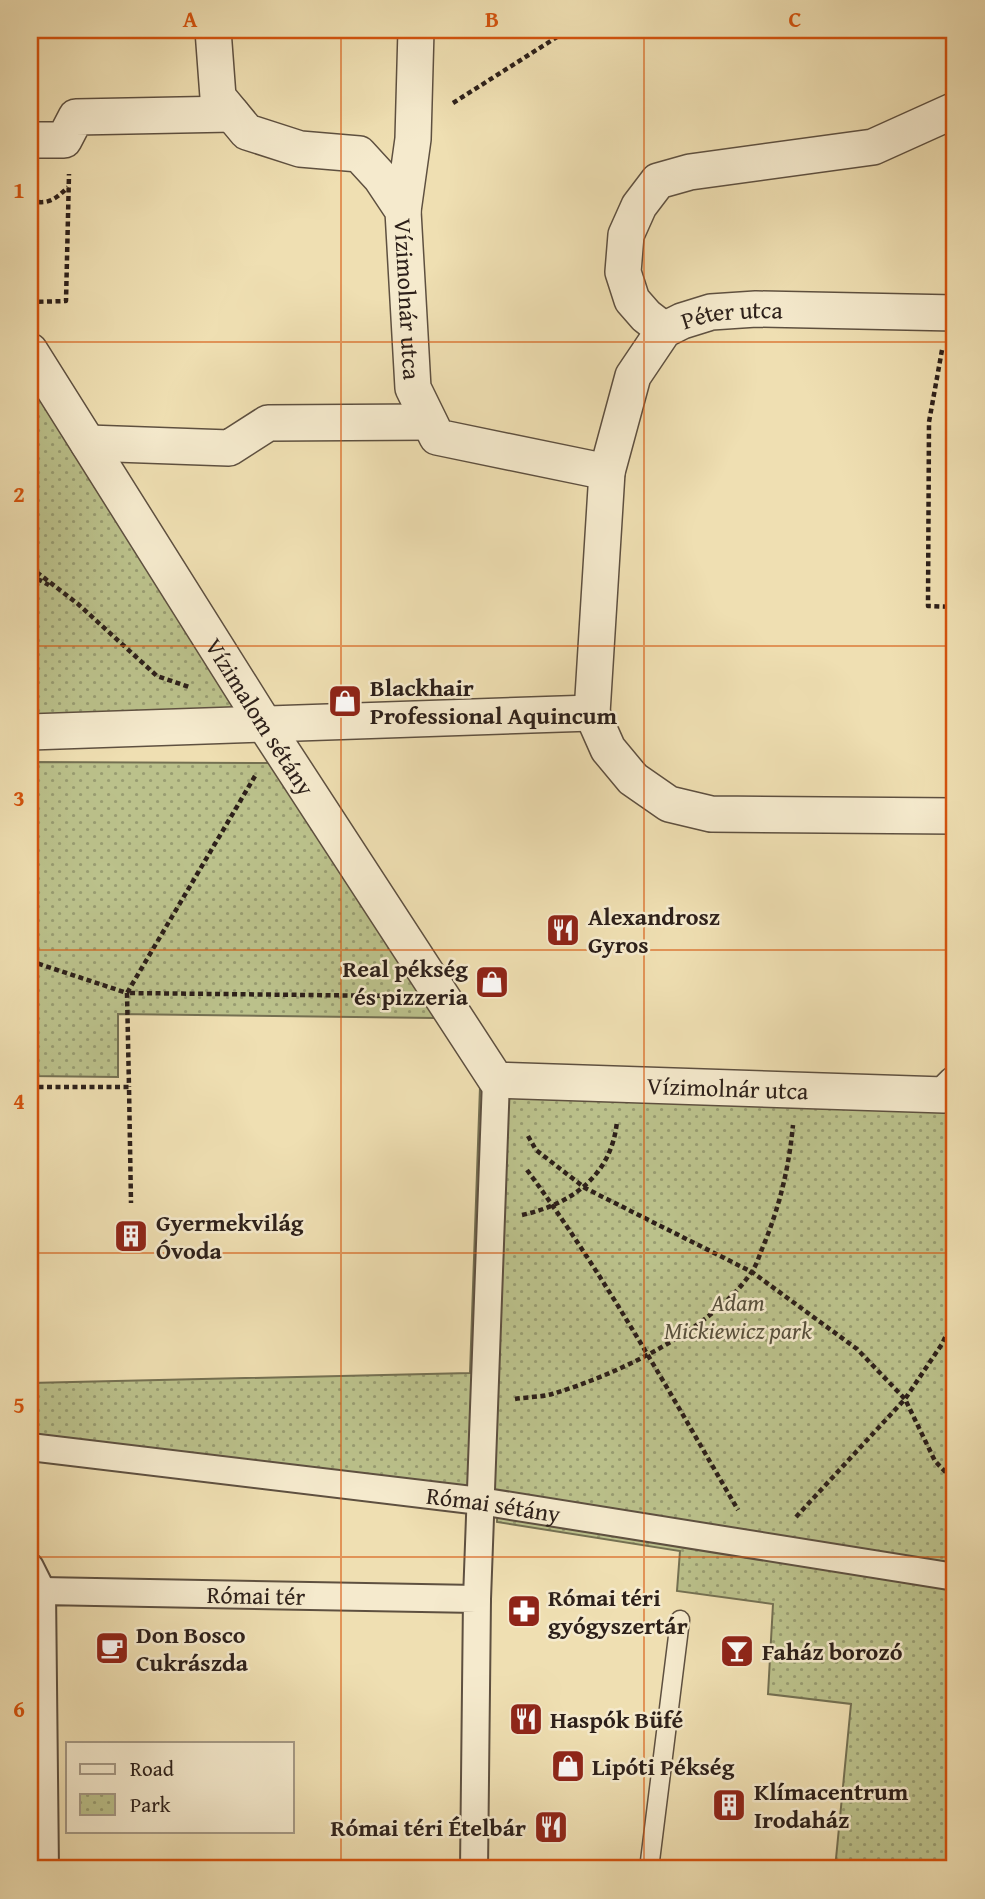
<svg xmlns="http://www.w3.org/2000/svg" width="985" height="1899" viewBox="0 0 985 1899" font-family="'Gentium Book Plus',serif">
  <defs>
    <pattern id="park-dots" width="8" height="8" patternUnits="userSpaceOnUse" patternTransform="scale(1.75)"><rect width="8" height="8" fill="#bbc18b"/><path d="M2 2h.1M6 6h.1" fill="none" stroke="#989c71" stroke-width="1.8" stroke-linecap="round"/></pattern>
  </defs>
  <rect width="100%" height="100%" fill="#efdfb2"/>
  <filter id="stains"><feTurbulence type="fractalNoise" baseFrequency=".00286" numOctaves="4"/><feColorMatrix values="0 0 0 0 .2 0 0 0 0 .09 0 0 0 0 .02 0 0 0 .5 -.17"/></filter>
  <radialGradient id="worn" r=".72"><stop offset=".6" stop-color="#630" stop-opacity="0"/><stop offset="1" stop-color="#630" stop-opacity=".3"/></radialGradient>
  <g fill="url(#park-dots)" stroke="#747052" stroke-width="2">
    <polygon points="30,355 265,725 30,731"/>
    <polygon points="30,762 276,763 500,1096 955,1104 955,1869 835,1869 851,1704 768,1694 773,1604 677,1591 680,1551 497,1522 498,1500 30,1439 30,1383 470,1373 480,1087 435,1018 118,1014 118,1077 30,1076"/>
  </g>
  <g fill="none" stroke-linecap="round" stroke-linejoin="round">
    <g stroke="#5e5040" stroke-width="21">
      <polyline id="service" points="649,1869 680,1620"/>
    </g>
    <g stroke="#5e5040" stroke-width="30">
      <g id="pedestrian">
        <path id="s1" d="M30,1447l450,54 475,76"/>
        <polyline points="30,1567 42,1591"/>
        <polyline points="477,1599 496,1080"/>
        <path id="s2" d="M45,1869l-3,-278 435,8 -3,270"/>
      </g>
    </g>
    <g stroke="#5e5040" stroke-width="38">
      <g id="minor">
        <path id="s3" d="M213,30l5,67 29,35 53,17 59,5 22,24 22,33 10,177 24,49 170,35 -15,241 16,36 25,30 36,25 42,10 244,2"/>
        <polyline points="30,140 64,140 76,117 232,114"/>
        <polyline points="403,211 413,139 416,30"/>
        <polyline points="664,330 646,316 632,300 623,272 626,235 639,206 658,181 690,172 873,147 955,110"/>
        <path id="s4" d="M30,351l235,374 231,355 448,15 11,-11"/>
        <polyline points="88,443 229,448 268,423 429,422"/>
        <path id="s5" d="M607,472l26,-96 31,-46 18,-9 29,-9 45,-3 199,4"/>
        <polyline points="30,732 592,713"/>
      </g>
    </g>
    <g stroke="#2d201a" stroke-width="4.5" stroke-dasharray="5 3.5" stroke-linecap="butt">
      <polyline points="453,103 568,30"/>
      <path d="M30,200c17,6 26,-1 38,-13"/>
      <polyline points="30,302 66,301 69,174"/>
      <polyline points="942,350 929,422 928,606 955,607"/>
      <polyline points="30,567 78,604 157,676 189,687"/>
      <polyline points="30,575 49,585"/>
      <polyline points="255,776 127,993 399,996"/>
      <polyline points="30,961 127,993 129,1087"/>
      <polyline points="30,1087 129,1087 131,1203"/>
      <polyline points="528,1136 536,1150 585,1188 752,1272 857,1349 905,1399 935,1461 955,1482"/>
      <path d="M527,1170c79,107 144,225 211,340"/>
      <path d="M522,1215c50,-11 90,-40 95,-94"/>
      <path d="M515,1399c12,-2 26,-2 37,-5 65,-19 160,-65 199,-121 5,-7 8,-16 11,-24 17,-40 27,-81 31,-124"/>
      <polyline points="796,1517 905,1399 942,1344 955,1316"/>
    </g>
    <use href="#service" stroke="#f5eacd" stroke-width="18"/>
    <use href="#pedestrian" stroke="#f5eacd" stroke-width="26"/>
    <use href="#minor" stroke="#f5eacd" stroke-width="35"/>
  </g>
  <path fill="none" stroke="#d5530d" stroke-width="2" stroke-opacity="0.55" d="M341,30v1839M644,30v1839M30,342h925M30,646h925M30,950h925M30,1253h925M30,1557h925"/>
  <defs>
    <g id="shop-square" transform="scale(1.75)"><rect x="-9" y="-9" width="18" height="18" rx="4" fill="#8f2418" stroke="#f5eacd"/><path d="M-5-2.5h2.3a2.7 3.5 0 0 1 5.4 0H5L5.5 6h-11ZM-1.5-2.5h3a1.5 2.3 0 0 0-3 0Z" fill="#fff"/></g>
    <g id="restaurant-square" transform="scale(1.75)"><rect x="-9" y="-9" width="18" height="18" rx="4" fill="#8f2418" stroke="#f5eacd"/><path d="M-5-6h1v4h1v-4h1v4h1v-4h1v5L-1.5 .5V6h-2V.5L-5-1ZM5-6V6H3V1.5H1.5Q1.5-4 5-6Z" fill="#fff"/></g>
    <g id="building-square" transform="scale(1.75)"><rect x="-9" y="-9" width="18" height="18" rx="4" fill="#8f2418" stroke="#f5eacd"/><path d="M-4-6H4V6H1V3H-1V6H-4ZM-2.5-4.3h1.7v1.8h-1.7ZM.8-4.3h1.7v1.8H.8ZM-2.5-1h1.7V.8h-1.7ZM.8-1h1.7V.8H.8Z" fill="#fff"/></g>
    <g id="pharmacy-square" transform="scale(1.75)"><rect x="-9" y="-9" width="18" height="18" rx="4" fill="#8f2418" stroke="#f5eacd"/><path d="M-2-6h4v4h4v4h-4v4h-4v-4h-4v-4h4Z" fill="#fff"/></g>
    <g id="cafe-square" transform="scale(1.75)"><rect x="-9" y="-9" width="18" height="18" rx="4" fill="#8f2418" stroke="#f5eacd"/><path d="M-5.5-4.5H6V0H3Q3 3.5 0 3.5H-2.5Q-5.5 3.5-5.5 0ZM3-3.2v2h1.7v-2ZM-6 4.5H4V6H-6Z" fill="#fff"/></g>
    <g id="bar-square" transform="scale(1.75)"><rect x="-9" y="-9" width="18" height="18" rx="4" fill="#8f2418" stroke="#f5eacd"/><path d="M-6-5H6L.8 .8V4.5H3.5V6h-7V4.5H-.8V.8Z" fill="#fff"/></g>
  </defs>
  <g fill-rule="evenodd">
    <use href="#shop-square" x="345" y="701"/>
    <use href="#restaurant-square" x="563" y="930"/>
    <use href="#shop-square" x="492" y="982"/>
    <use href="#building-square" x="131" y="1236"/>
    <use href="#pharmacy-square" x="524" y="1611"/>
    <use href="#cafe-square" x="112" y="1648"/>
    <use href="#bar-square" x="737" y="1651"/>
    <use href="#restaurant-square" x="526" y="1719"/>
    <use href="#shop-square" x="568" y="1766"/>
    <use href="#building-square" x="729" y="1805"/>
    <use href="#restaurant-square" x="551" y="1827"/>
  </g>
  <g text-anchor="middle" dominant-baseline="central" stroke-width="5" stroke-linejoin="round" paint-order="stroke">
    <g font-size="24" fill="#2d201a" stroke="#f5eacd">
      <text stroke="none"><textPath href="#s3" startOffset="388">Vízimolnár utca</textPath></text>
      <text stroke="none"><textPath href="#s5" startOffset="226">Péter utca</textPath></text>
      <text stroke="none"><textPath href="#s4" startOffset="432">Vízimalom sétány</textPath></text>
      <text stroke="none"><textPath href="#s4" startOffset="1097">Vízimolnár utca</textPath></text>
      <text stroke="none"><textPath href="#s1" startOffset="467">Római sétány</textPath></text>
      <text stroke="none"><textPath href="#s2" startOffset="492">Római tér</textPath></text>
    </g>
    <g font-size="24" font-weight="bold" fill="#2d201a" stroke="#f5eacd" text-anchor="start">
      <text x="370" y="687">Blackhair<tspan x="370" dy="28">Professional Aquincum</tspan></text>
      <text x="588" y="916">Alexandrosz<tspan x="588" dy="28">Gyros</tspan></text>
      <text x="468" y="968" text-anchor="end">Real pékség<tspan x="468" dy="28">és pizzeria</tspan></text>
      <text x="156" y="1222">Gyermekvilág<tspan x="156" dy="28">Óvoda</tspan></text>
      <text x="548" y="1597">Római téri<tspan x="548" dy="28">gyógyszertár</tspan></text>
      <text x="136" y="1634">Don Bosco<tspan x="136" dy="28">Cukrászda</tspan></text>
      <text x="762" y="1651">Faház borozó</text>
      <text x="550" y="1719">Haspók Büfé</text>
      <text x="592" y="1766">Lipóti Pékség</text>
      <text x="754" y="1791">Klímacentrum<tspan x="754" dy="28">Irodaház</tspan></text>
      <text x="526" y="1827" text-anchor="end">Római téri Ételbár</text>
    </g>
    <g font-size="24" font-style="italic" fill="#58503c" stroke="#f5eacd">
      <text x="738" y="1302">Adam<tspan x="738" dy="28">Mickiewicz park</tspan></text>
    </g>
  </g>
  <rect width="985" height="1899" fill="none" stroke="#efdfb2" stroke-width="77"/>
  <rect x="66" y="1742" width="228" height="91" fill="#f5eacd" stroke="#a59985" stroke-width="2"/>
  <rect x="80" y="1764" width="35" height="10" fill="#f5eacd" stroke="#a59985" stroke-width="2"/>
  <text x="130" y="1776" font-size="21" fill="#2d201a">Road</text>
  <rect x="80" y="1794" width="35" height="21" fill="url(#park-dots)" stroke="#a59985" stroke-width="2"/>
  <text x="130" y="1812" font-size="21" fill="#2d201a">Park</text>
  <rect x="38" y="38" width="908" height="1822" fill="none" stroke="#d5530d" stroke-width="2.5"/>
  <g font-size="23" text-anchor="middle" font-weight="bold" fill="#d5530d">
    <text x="190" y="27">A</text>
    <text x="492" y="27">B</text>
    <text x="795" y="27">C</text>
    <text x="19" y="198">1</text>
    <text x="19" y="502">2</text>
    <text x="19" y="806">3</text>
    <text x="19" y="1109">4</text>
    <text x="19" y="1413">5</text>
    <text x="19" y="1717">6</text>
  </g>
  <rect width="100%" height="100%" filter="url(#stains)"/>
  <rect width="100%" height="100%" fill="url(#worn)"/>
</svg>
